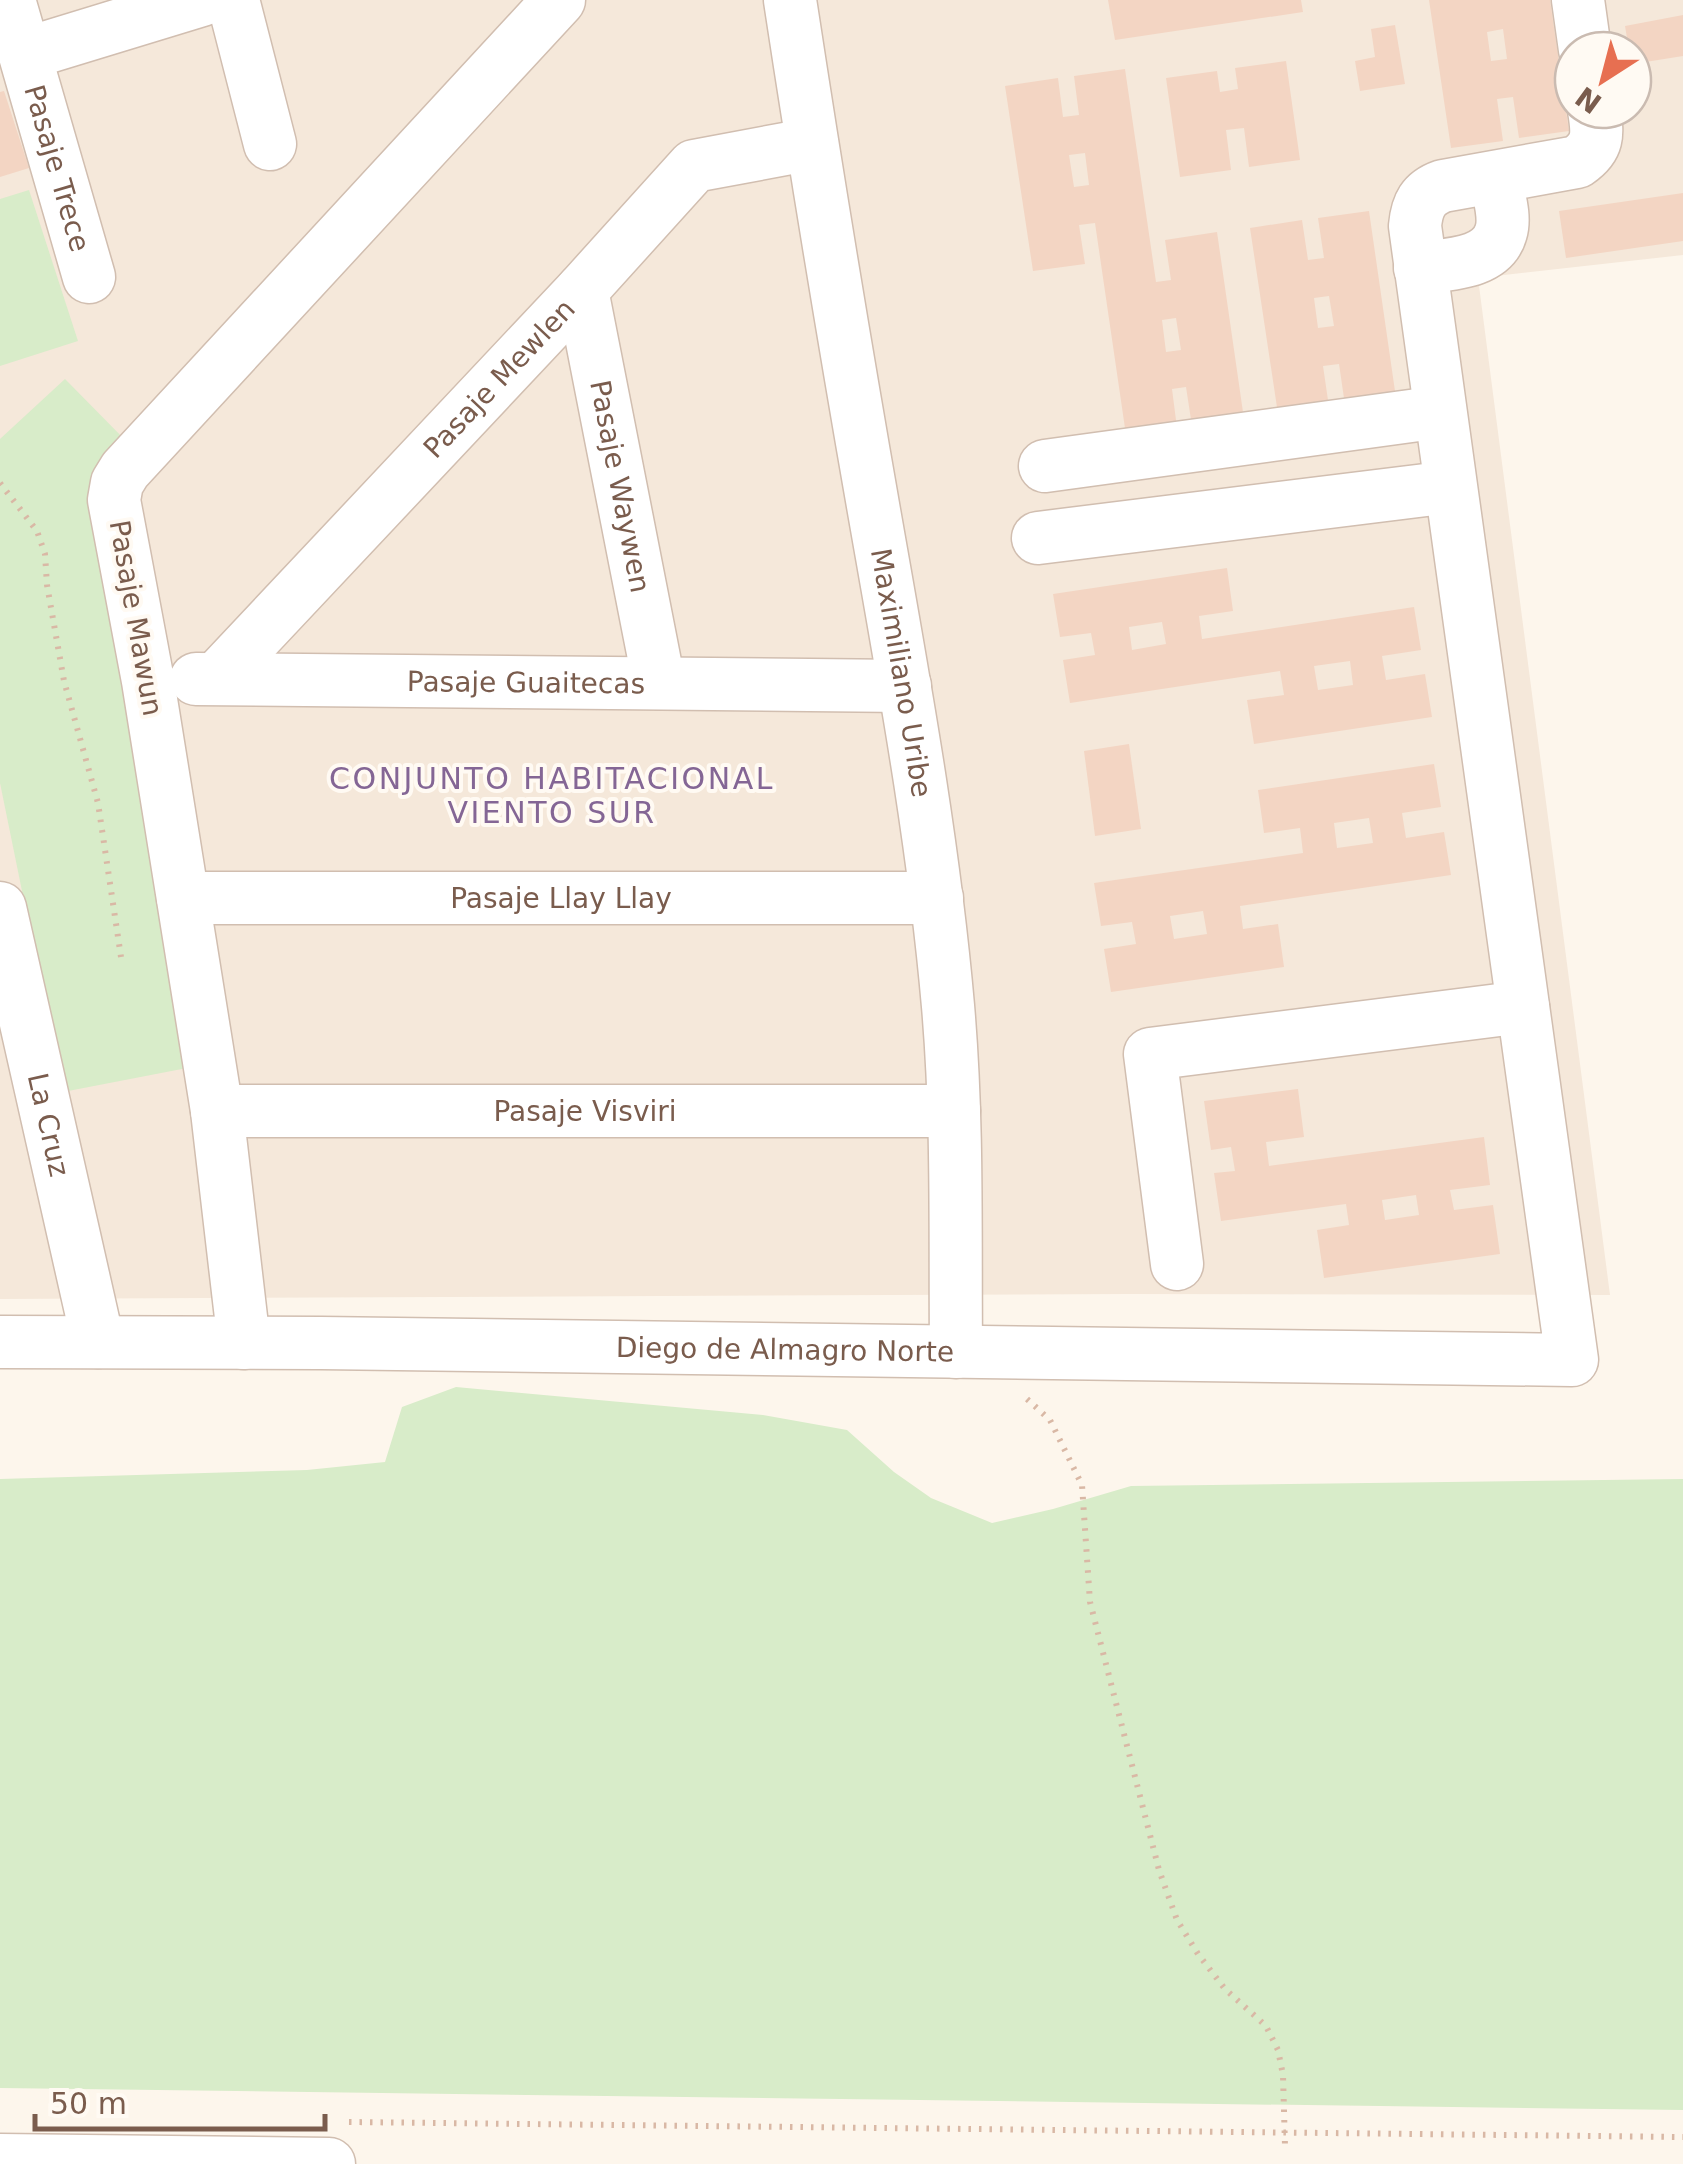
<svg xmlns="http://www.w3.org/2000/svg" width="1683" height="2164" viewBox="0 0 1683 2164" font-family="'DejaVu Sans',sans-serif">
  <rect width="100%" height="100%" fill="#fdf6ec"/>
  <path fill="#f5e8da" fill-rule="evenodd" d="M0,0h1683v255l-205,23 132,1017 -483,-1 -1127,5zM1573,50h60v60h-60z"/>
  <g fill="#d8ecc9">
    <polygon points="29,190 78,341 0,366 0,199"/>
    <polygon points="65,379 128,443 187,1068 63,1092 0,783 0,439"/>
    <polygon points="456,1387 763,1415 847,1430 894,1472 931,1498 992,1523 1053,1509 1131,1486 1683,1479 1683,2110 0,2088 0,1479 307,1470 385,1462 402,1407"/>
  </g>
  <g fill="#f3d5c3" fill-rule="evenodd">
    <polygon points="1108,0 1301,0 1303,12 1115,40"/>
    <path d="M1429,0h121l19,131 -50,7 -6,-41 -16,2 6,42 -52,7zM1503,29l4,30 -16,2 -4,-29z"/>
    <polygon points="1683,15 1683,56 1633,64 1633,50 1629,50 1625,26"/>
    <polygon points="1395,25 1405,84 1360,91 1355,61 1375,57 1371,29"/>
    <polygon points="1286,61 1300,160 1249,167 1244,128 1226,130 1231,170 1180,177 1166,78 1217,71 1220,92 1238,89 1235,68"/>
    <path d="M1125,69l31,213 15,-2 -6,-40 52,-8 27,187 -52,7 -6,-39 -14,2 5,39 -51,7 -31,-212 -16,2 6,39 -52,7 -28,-185 53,-8 5,39 16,-2 -5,-39zM1085,153l4,32 -15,2 -5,-32zM1176,318l5,32 -15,2 -4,-32z"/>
    <polygon points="4,91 29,168 0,177 0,92"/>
    <polygon points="1683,193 1683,241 1566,258 1559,211"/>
    <path d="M1369,211l27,187 -51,7 -6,-41 -16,2 6,41 -51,7 -28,-186 52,-8 6,40 16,-2 -6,-40zM1329,296l5,30 -16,2 -4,-30z"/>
    <path d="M1227,568l6,43 -34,5 3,23 212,-32 7,43 -39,6 4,24 39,-6 7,43 -178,27 -7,-44 37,-5 -4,-24 -210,32 -7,-43 32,-5 -4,-22 -31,4 -7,-43zM1162,622l4,22 -34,6 -3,-23zM1350,661l3,24 -35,5 -4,-24z"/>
    <polygon points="1129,744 1141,829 1095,836 1084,751"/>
    <path d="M1434,764l7,43 -39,6 4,25 38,-6 7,43 -211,31 3,23 35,-5 6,43 -173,25 -7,-43 32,-5 -4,-22 -31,4 -7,-43 209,-30 -3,-25 -36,5 -6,-43zM1369,818l4,25 -36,5 -3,-25zM1203,911l4,23 -33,5 -4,-23z"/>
    <path d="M1298,1089l6,48 -38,5 3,24 215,-29 6,48 -40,5 4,20 39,-5 7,49 -176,24 -7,-48 32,-5 -3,-21 -125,17 -7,-48 21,-2 -4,-24 -20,3 -7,-49zM1416,1195l3,20 -34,5 -3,-20z"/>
  </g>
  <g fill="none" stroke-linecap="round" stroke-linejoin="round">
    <g stroke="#d1beb0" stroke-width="55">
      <g id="minor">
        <path id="s1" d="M9,0l80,277"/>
        <polyline points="233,0 270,144"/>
        <path id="s2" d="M790,0c27,177 56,352 87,528 28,159 57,318 71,478 10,115 7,231 8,346"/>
        <polyline points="1578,0 1585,50"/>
        <polyline points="25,54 202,0"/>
        <path d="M1420,268c26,-4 72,-3 81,-36 5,-16 -3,-38 -5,-54"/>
        <path id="s3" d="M582,290l77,393"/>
        <polyline points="1045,466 1440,412"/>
        <polyline points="1038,538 1450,487"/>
        <path id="s4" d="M218,677l364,-387 112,-124 118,-22"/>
        <path id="s5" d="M196,679l709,7"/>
        <path id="s6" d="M183,898h754"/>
        <path id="s7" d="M0,908l98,434"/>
        <path id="s8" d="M217,1111h737"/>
        <polyline points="1177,1264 1150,1054 1523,1007"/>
        <path id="s9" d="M0,1342l321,1 1251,17 -157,-1134c2,-21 8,-33 28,-40l134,-24c22,-15 21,-27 17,-52"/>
        <polyline points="244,1343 217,1111 148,681 114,500 117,483 125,470 559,0"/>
        <polyline points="0,2160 329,2164"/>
      </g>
    </g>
    <g stroke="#d9b8a5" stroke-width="6" stroke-dasharray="2.5 8" stroke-linecap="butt">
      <polyline points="0,483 37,531 45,554 47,585 64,681 98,803 121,957"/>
      <polyline points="1027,1399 1050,1420 1082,1485 1090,1602 1159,1870 1177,1920 1198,1954 1225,1989 1266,2026 1278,2050 1283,2075 1285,2146"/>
      <polyline points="349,2122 1683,2137"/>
    </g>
    <use href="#minor" stroke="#fff" stroke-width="52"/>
  </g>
  <g text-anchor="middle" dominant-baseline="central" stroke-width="8" stroke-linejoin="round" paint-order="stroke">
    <g font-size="28" fill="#7a5c4d" stroke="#fffaf3">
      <text stroke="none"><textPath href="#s1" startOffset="175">Pasaje Trece</textPath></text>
      <text stroke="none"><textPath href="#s4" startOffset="410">Pasaje Mewlen</textPath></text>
      <text stroke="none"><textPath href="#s3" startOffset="200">Pasaje Waywen</textPath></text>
      <text transform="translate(136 618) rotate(80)">Pasaje Mawun</text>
      <text stroke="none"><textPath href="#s2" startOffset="682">Maximiliano Uribe</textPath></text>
      <text stroke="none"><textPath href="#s5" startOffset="330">Pasaje Guaitecas</textPath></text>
      <text stroke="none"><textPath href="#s6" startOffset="378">Pasaje Llay Llay</textPath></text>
      <text stroke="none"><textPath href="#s8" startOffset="368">Pasaje Visviri</textPath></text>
      <text stroke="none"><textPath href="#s7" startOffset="222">La Cruz</textPath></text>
      <text stroke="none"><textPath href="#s9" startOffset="785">Diego de Almagro Norte</textPath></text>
    </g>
    <g font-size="30" letter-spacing="2.5" fill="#846695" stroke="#fffaf3">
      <text x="552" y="778">CONJUNTO HABITACIONAL<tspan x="552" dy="34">VIENTO SUR</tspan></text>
    </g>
  </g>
  <g transform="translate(1603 80) rotate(216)"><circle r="48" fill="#fffaf3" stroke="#cabbb1" stroke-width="2.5"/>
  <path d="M0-8L18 38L0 25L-18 38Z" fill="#e76f51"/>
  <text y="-15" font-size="28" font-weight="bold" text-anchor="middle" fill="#7a5c4d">N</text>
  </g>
  <path d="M35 2114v15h290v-15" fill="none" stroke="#7a5c4d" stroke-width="5"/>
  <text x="50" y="2114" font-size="30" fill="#7a5c4d" stroke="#fffaf3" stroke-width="8" paint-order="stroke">50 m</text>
</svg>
